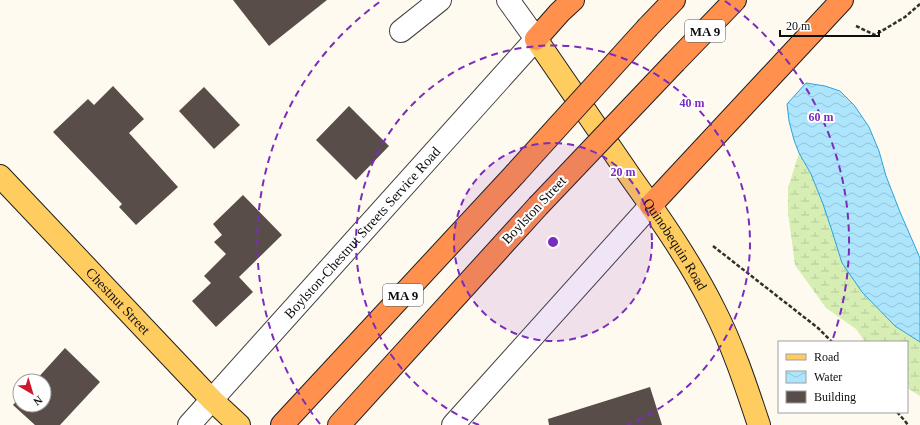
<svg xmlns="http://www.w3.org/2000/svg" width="920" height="425" viewBox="0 0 920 425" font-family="Georgia,serif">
  <defs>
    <pattern id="wetland-marsh" width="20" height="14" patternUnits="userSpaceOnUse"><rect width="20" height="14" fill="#d6eeb3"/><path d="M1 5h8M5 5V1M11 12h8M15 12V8" fill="none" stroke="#b6cb99"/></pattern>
    <pattern id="water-waves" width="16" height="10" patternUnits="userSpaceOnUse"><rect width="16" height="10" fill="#ade5fd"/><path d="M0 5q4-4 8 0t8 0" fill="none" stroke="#94c3d8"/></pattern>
  </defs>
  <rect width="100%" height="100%" fill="#fffaef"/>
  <polygon fill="url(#wetland-marsh)" points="799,153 811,174 823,204 832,231 862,292 895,326 920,342 920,396 907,388 907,342 865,342 856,329 826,308 795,265 788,213 788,188"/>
  <polygon fill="url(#water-waves)" stroke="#2ba3dc" points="806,83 825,86 840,91 854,105 869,127 879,151 886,176 900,212 920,258 920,342 895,326 862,292 842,263 832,231 823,204 811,174 799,153 794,140 789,121 787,104"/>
  <g fill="#584d49">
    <polygon points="233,0 327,0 269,46"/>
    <polygon points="113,86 144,119 129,133 178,187 136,225 119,207 122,204 53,132 88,99 94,105"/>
    <polygon points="204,87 240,125 214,149 179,111"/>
    <polygon points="349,106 389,146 356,180 316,140"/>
    <polygon points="243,195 282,235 239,277 253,292 216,327 192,301 211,283 204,276 226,254 214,242 222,235 213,224"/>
    <polygon points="65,348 100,382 60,425 35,425 13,405 20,397 20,405 44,405 44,381 35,381"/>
    <polygon points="650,387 662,425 549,425 548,419"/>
  </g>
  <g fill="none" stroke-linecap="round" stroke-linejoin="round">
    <g stroke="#414141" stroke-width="24">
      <g id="minor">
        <polyline points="401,31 440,0"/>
        <path id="s1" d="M189,425l347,-386 -28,-39"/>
        <polyline points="453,425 651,205"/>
      </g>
    </g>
    <g stroke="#1f1f1f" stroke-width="24">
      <g id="major">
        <path id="s2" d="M536,39c32,47 64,93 96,140 30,42 59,84 82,130 19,37 32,77 45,116"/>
        <path id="s3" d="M0,176l212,224 27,25"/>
      </g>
    </g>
    <g stroke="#1f1f1f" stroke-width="24">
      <g id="highway">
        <polyline points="648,27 674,0"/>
        <polyline points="536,39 560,12 573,0"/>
        <polyline points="675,62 735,0"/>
        <polyline points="651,205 842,0"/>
        <polyline points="282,425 515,174"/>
        <polyline points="339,425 538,206"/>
      </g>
    </g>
    <g stroke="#303030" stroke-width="2.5" stroke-dasharray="4 2" stroke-linecap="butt">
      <polyline points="856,26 875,35 905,17 920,4"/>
      <polyline points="713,246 818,328 832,342"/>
      <polyline points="897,412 905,421 908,425"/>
    </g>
    <use href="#minor" stroke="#fff" stroke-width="22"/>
    <use href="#major" stroke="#ffcc5f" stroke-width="22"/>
    <use href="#highway" stroke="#ff904d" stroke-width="22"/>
    <g stroke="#1f1f1f" stroke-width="24" stroke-linecap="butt">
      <g id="highway-bridge">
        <polyline points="515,174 648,27"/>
        <polyline points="538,206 675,62"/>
      </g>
    </g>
    <use href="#highway-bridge" stroke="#ff904d" stroke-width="22"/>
  </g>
  <circle cx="553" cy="242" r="99" fill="#7b2cbf" fill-opacity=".12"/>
  <g fill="none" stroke="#7b2cbf" stroke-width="2" stroke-dasharray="7 5">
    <circle cx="553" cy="242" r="99"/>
    <path d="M479 425A197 197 0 1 1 627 425"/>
    <path d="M320 424A296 296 0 0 1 381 1M725 1A296 296 0 0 1 832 341"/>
  </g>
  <g text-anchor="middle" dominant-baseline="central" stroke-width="4" stroke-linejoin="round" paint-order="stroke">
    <g fill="#fff" stroke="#565656" stroke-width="1">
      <rect x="685" y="20" width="40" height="22" rx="3"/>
      <rect x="383" y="284" width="40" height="22" rx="3"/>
    </g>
    <g font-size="13" font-weight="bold" fill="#0e0e0e">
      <text x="705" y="31">MA 9</text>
      <text x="403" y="295">MA 9</text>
    </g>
    <g font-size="14" fill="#0e0e0e" stroke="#fff">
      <text transform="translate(534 210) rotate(-47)">Boylston Street</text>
      <text stroke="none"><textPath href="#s1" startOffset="259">Boylston-Chestnut Streets Service Road</textPath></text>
      <text stroke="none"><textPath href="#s2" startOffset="248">Quinobequin Road</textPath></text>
      <text stroke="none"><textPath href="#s3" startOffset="172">Chestnut Street</textPath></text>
    </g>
  </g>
  <circle cx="553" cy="242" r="6" fill="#7b2cbf" stroke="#fff" stroke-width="2"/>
  <g font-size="12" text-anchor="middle" font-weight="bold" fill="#7b2cbf" stroke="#fff" stroke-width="4" stroke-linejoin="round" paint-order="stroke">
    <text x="692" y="107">40 m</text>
    <text x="821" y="121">60 m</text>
    <text x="623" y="176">20 m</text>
  </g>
  <rect x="778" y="341" width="130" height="72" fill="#ffffff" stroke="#9f9f9f"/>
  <rect x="786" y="354" width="20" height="6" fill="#ffcc5f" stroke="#9f9f9f"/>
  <text x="814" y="361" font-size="12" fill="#0e0e0e">Road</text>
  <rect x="786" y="371" width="20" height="12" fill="url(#water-waves)" stroke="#9f9f9f"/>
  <text x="814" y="381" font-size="12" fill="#0e0e0e">Water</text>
  <rect x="786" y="391" width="20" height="12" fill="#584d49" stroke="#9f9f9f"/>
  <text x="814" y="401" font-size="12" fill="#0e0e0e">Building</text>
  <g transform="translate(32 393) rotate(142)"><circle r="19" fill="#ffffff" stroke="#9f9f9f"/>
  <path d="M0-3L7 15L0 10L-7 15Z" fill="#ce162d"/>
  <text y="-6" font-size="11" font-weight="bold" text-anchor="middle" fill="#0e0e0e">N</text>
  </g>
  <path d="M780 30v6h99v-6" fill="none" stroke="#0e0e0e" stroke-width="2"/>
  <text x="786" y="30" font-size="12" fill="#0e0e0e" stroke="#ffffff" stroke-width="3" paint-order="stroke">20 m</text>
</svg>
